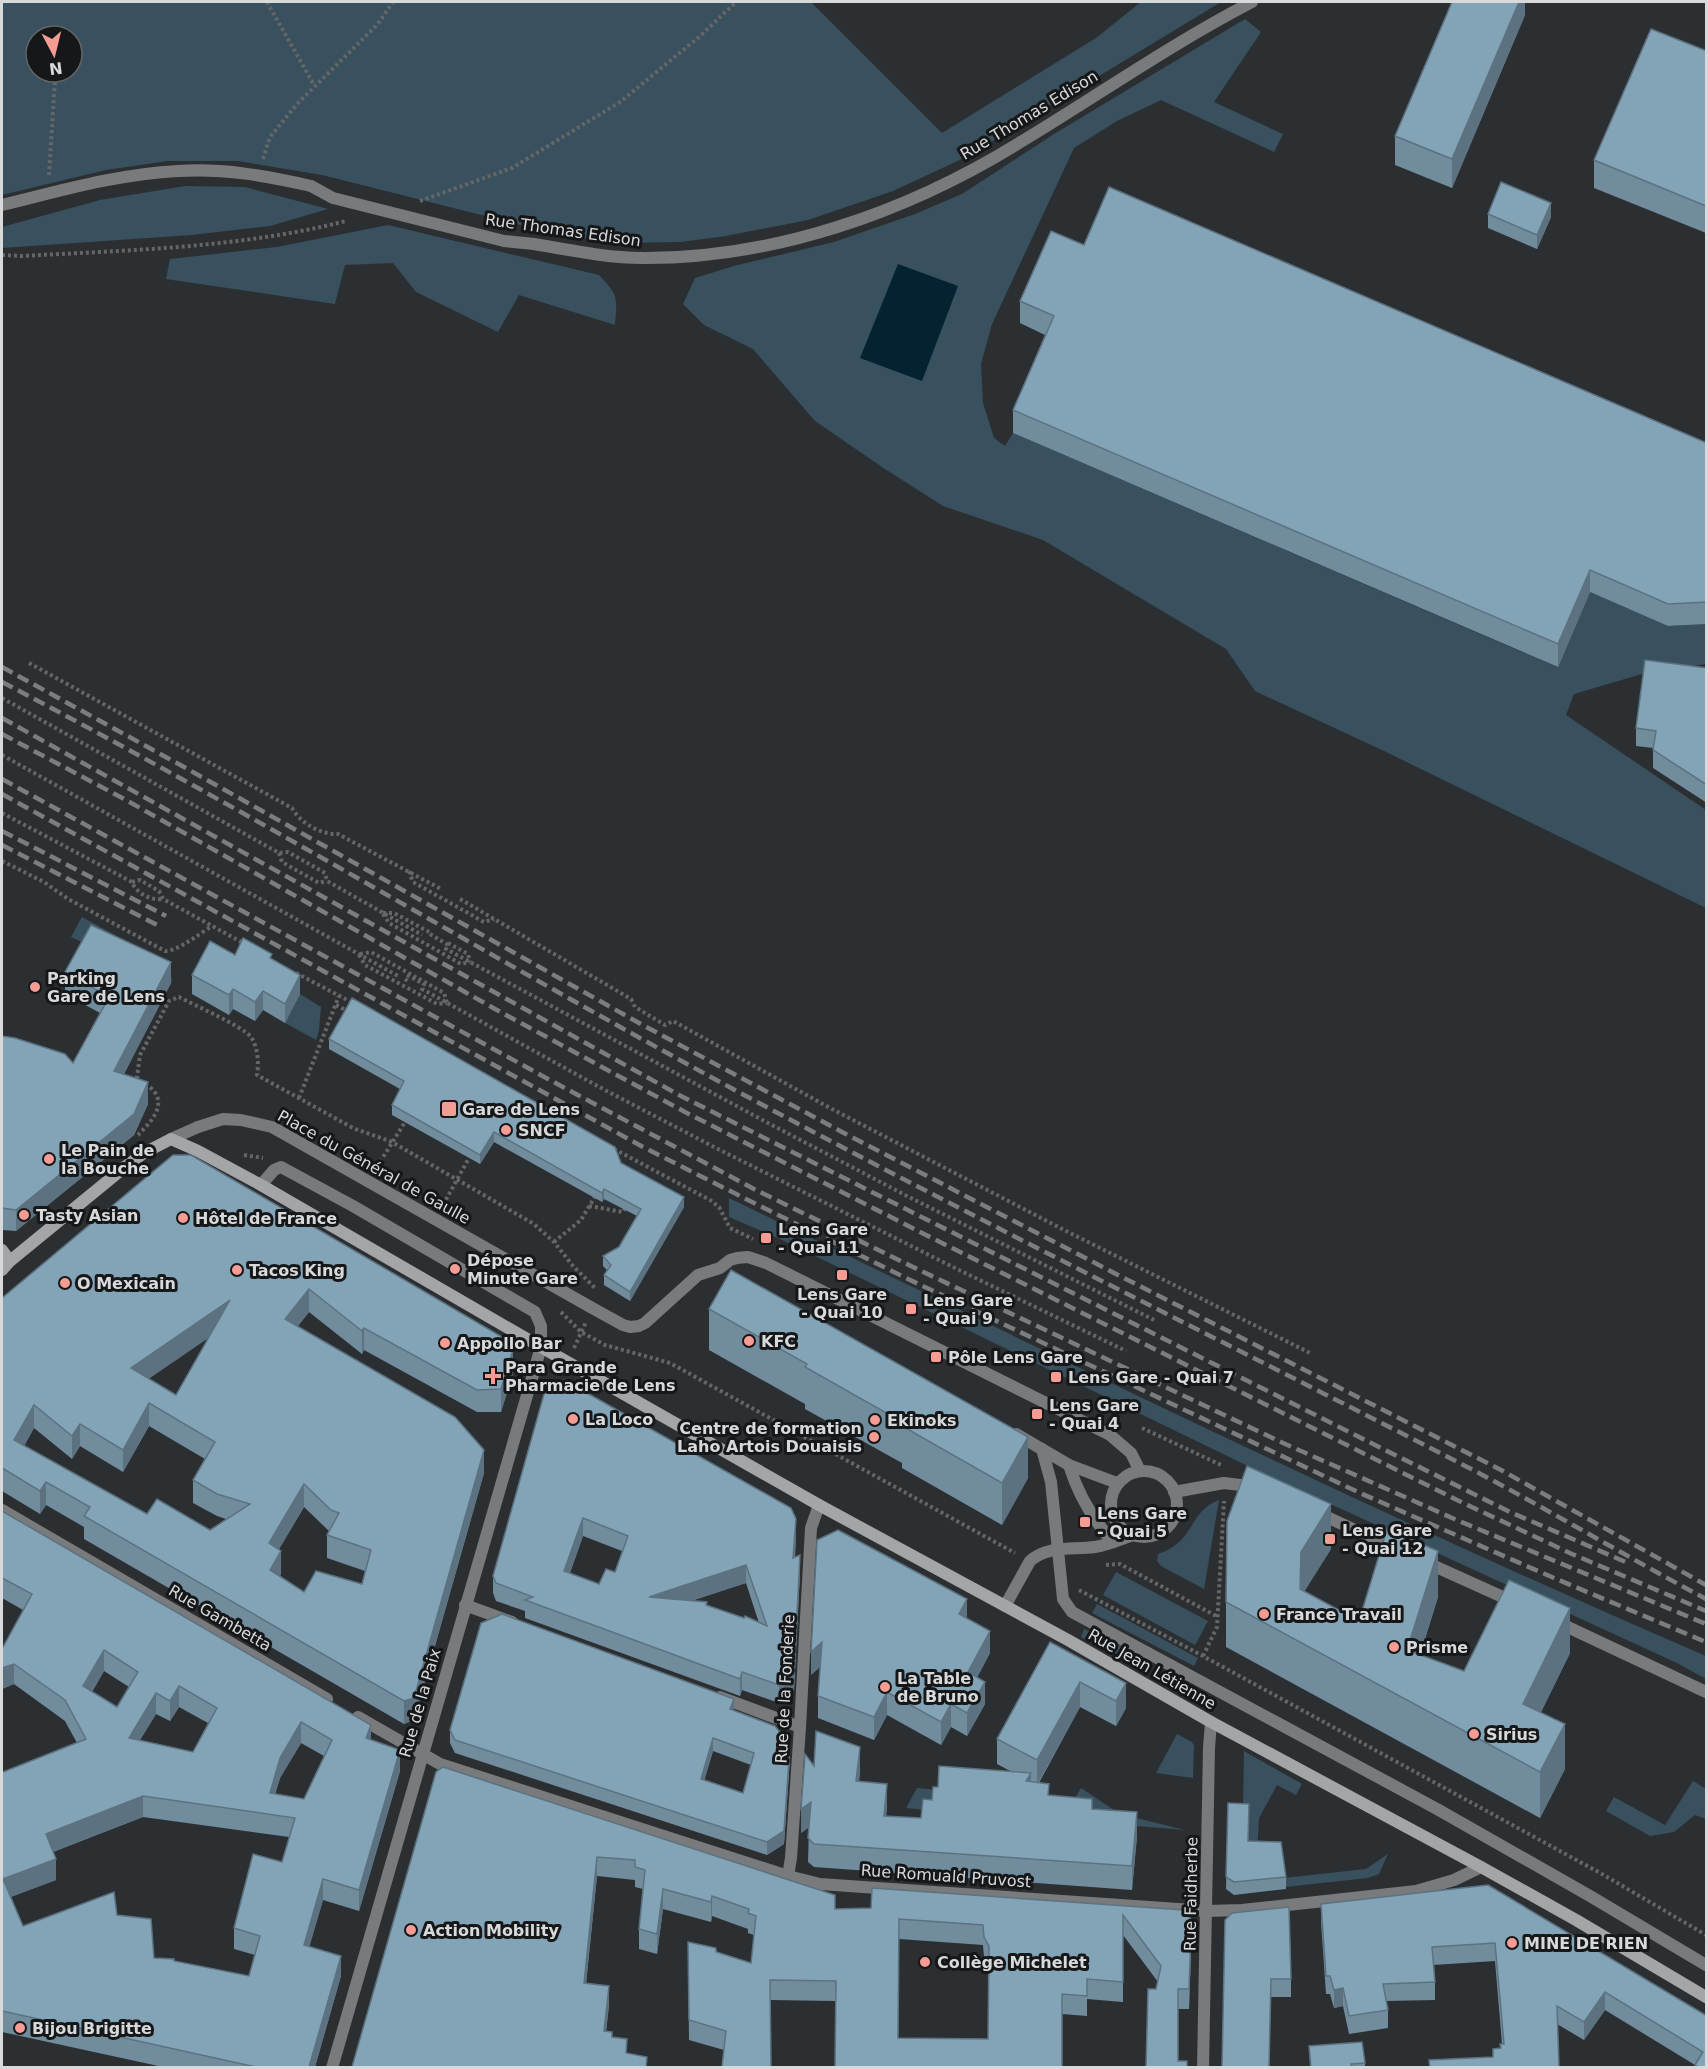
<svg xmlns="http://www.w3.org/2000/svg" width="1708" height="2069" viewBox="0 0 1708 2069" font-family="'DejaVu Sans',sans-serif">
  <rect width="100%" height="100%" fill="#2c2f31"/>
  <g fill="#39505e" fill-rule="evenodd">
    <path d="M2,2h809l131,131 154,-95 45,-36h80l-255,155 -73,34 -85,29 -82,16 -46,6 -66,1 -61,-10 -231,-58 -84,-14h-70l-62,9 -104,25zM36,36h36v36h-36z"/>
    <polygon points="1245,19 1261,32 1214,102 1283,134 1274,152 1161,100 1117,121 1074,148 992,324 981,364 983,403 994,438 1005,446 1013,433 1557,667 1590,592 1668,626 1706,624 1706,664 1642,674 1574,694 1566,715 1706,810 1706,908 1384,751 1255,691 1226,649 1043,540 943,506 885,469 815,421 753,349 704,325 683,304 695,278 734,266 834,242 915,214 962,194 1054,134"/>
    <polygon points="185,186 245,187 328,209 270,226 192,235 2,248 2,227 100,200"/>
    <path d="M388,225l211,50c20,21 18,22 16,50l-96,-30 -21,37 -82,-40 -23,-29 -48,2 -10,39 -169,-25 4,-20 107,-12z"/>
    <polygon points="82,917 160,960 170,969 172,983 71,937"/>
    <polygon points="300,994 321,1007 319,1031 316,1040 285,1023"/>
    <path d="M729,1198c324,157 647,316 977,458v23l-29,-16 -425,-195 -474,-230 -49,-21z"/>
    <path d="M1219,1500l-15,89 -43,-23 -4,-5 1,-7c39,-13 29,-42 61,-54z"/>
    <polygon points="1116,1572 1208,1621 1195,1645 1103,1595"/>
    <polygon points="1097,1604 1198,1658 1194,1666 1092,1613"/>
    <polygon points="1084,1629 1125,1646 1119,1657 1081,1637"/>
    <polygon points="1177,1734 1192,1742 1194,1746 1193,1778 1156,1773"/>
    <polygon points="1244,1751 1302,1784 1296,1795 1277,1785 1259,1818 1257,1853 1248,1853 1243,1805"/>
    <polygon points="1693,1781 1706,1789 1706,1819 1695,1815 1674,1832 1650,1836 1606,1811 1614,1797 1665,1825"/>
    <polygon points="917,1788 939,1790 938,1811 906,1808"/>
    <polygon points="1081,1788 1120,1814 1185,1830 1062,1820"/>
    <polygon points="1388,1854 1379,1874 1368,1878 1285,1887 1284,1878 1366,1869"/>
  </g>
  <polygon fill="#032232" points="898,264 958,286 922,381 860,358"/>
  <g fill="none" stroke-linecap="round" stroke-linejoin="round">
    <g stroke="#646668" stroke-width="4" stroke-dasharray="3 3" stroke-linecap="butt">
      <polyline points="267,2 314,85"/>
      <polyline points="263,159 270,137 297,104 377,25 393,2"/>
      <polyline points="49,175 55,80"/>
      <polyline points="420,201 512,168 620,102 699,37 736,2"/>
      <path d="M2,255l20,1c109,-6 218,-8 324,-35"/>
      <path d="M29,663l263,145c8,15 29,27 46,26l103,55"/>
      <polyline points="2,698 279,853 288,852 325,873 327,881 422,935"/>
      <polyline points="2,755 398,976"/>
      <path d="M2,813l130,69c4,11 19,19 31,17"/>
      <polyline points="279,853 282,862 319,883 327,881"/>
      <path d="M2,861l42,21 24,17 97,52c13,0 34,-17 47,-25"/>
      <polyline points="409,871 413,882 484,922 494,919"/>
      <polyline points="132,882 140,880 159,891 163,899 245,944"/>
      <polyline points="460,899 631,999 635,1007 665,1025 673,1021 830,1108 1066,1231 1312,1354"/>
      <polyline points="383,913 394,913 431,933"/>
      <polyline points="383,914 389,923 461,964 470,962"/>
      <polyline points="430,934 448,945 446,949 768,1123 909,1197 1156,1321"/>
      <polyline points="448,943 468,954 470,962"/>
      <polyline points="360,954 371,952 444,993 447,1003"/>
      <polyline points="359,955 365,965 437,1004 447,1003"/>
      <polyline points="296,973 353,1003"/>
      <polyline points="407,975 424,984 422,989 603,1089 714,1147 959,1270 1126,1351"/>
      <polyline points="405,979 409,982"/>
      <polyline points="336,1005 349,1012"/>
      <polyline points="299,1098 339,996"/>
      <path d="M138,1135c12,-12 30,-30 14,-46 -5,-5 -11,-6 -15,-12l3,-22 29,-54 10,-4c15,8 63,29 72,40 7,10 8,27 6,38l96,53 39,14 142,82 20,18 19,24 22,22"/>
      <polyline points="614,1149 710,1200 719,1207 730,1228 753,1239"/>
      <polyline points="244,1155 263,1158"/>
      <polyline points="377,1167 405,1122"/>
      <polyline points="443,1205 469,1158"/>
      <polyline points="589,1206 623,1212 627,1205"/>
      <polyline points="554,1242 581,1220 596,1195"/>
      <polyline points="561,1312 581,1332 605,1345 670,1363 1015,1553"/>
      <polyline points="574,1348 586,1322"/>
      <polyline points="1142,1428 1221,1465"/>
      <polyline points="1106,1565 1120,1564 1218,1617"/>
      <polyline points="1079,1590 1203,1656 1602,1874 1706,1935"/>
      <polyline points="1203,1656 1217,1627 1224,1501"/>
    </g>
    <g stroke="#797a7c" stroke-width="12">
      <polyline points="198,1127 223,1119 241,1120 272,1127 594,1309 623,1325 630,1327 639,1326 645,1323 698,1275 720,1268 730,1260 737,1258 748,1257 766,1263 1110,1435 1131,1453 1140,1471"/>
      <polyline points="261,1185 274,1170 281,1167 353,1206 535,1312 541,1326 541,1347"/>
      <polyline points="1016,1434 1069,1465 1117,1483"/>
      <polyline points="1042,1449 1051,1482 1063,1599 1072,1612 1437,1809 1590,1896 1706,1965"/>
      <path d="M1069,1465c9,29 24,55 44,77"/>
    </g>
    <g stroke="#797a7c" stroke-width="12">
      <path d="M2,205c58,-14 116,-31 176,-34 46,-3 89,5 133,15"/>
      <path d="M534,244c36,6 72,14 108,14 132,1 265,-46 377,-115 78,-47 152,-99 233,-141"/>
      <polyline points="171,1139 198,1127"/>
      <circle cx="1144" cy="1504" r="33"/>
      <polyline points="1174,1492 1224,1483 1256,1487"/>
      <polyline points="2,1510 327,1699"/>
      <polyline points="1316,1512 1396,1549"/>
      <polyline points="1423,1561 1516,1603"/>
      <polyline points="465,1605 512,1622"/>
      <path d="M1005,1606l25,-45c17,-16 43,-11 65,-14 13,-2 26,-8 38,-12"/>
      <polyline points="1557,1622 1706,1692"/>
      <polyline points="720,1697 800,1727"/>
      <polyline points="358,1717 440,1764 788,1876 820,1884 1207,1911 1242,1910 1416,1891 1454,1880 1481,1867"/>
      <polyline points="788,1876 791,1858 800,1727 811,1528 819,1505"/>
      <polyline points="332,2068 541,1347"/>
      <polyline points="1203,2068 1209,1748 1211,1722"/>
    </g>
    <g stroke="#a3a5a7" stroke-width="12">
      <polyline points="2,1250 10,1261"/>
      <polyline points="2,1270 10,1261 126,1166 144,1153 171,1139 198,1151 261,1185 541,1347 819,1505 1068,1640 1211,1722 1481,1867 1576,1920 1706,1997"/>
    </g>
    <g stroke="#7b7d7f" stroke-width="4.5" stroke-dasharray="12 6" stroke-linecap="butt">
      <polyline points="2,667 184,767 639,1023 842,1132 1122,1277 1501,1470 1706,1585"/>
      <path d="M2,682c247,129 485,274 731,407 245,132 496,255 744,383 77,41 152,86 229,127"/>
      <polyline points="2,718 679,1095 1383,1449 1510,1512 1628,1563"/>
      <polyline points="2,734 126,800 495,1009 685,1112 924,1234 1459,1501 1572,1554 1706,1611"/>
      <polyline points="2,779 548,1079 754,1189 913,1267 1283,1443 1459,1521 1706,1624"/>
      <polyline points="2,794 543,1092 643,1147 748,1200 908,1279 1360,1493 1554,1578 1706,1642"/>
      <polyline points="2,831 166,916"/>
      <polyline points="2,845 161,927"/>
    </g>
    <polyline stroke="#797a7c" stroke-width="12" points="311,186 333,198 504,241 534,244"/>
  </g>
  <g fill="#718c9d" fill-rule="evenodd">
    <polygon points="1525,2 1525,15 1452,188 1395,165 1395,136"/>
    <polygon points="1707,51 1707,231 1706,233 1594,188 1594,160"/>
    <polygon points="1488,214 1551,217 1537,249 1488,228"/>
    <polygon points="1084,245 1707,443 1707,624 1668,626 1590,592 1558,667 1013,433 1013,410 1045,335 1020,323 1020,301"/>
    <polygon points="1707,668 1707,803 1653,768 1653,748 1636,746 1636,728"/>
    <polygon points="235,955 272,959 300,994 285,1023 263,1010 255,1021 233,1009 229,1015 192,994 192,975"/>
    <polygon points="65,972 171,983 124,1074 148,1104 134,1135 16,1231 2,1230 2,1036 73,1063 100,1013 65,994"/>
    <polygon points="329,1039 621,1163 684,1207 630,1301 604,1285 604,1275 607,1270 603,1266 603,1256 619,1247 637,1216 604,1199 602,1202 494,1142 480,1164 392,1115 392,1105 400,1089 329,1049"/>
    <path d="M173,1155l340,218 -12,39h-24l-113,-62 -2,4 -53,-42 -11,14 186,147 -70,247 -10,4 -320,-185v-12l-38,-22 -6,9 -38,-23v-193zM208,1338l-32,57 -28,-16zM149,1426l56,33 -12,21v23l24,13 9,3 -16,11 -63,-16 -123,-68 10,-18 38,31 8,-13 43,26zM304,1507l25,24 -2,4v23l38,13 -3,13 -58,8 -24,-16 1,-2 -2,-25z"/>
    <polygon points="709,1309 1028,1478 1002,1525 902,1468 902,1463 805,1409 805,1404 709,1350"/>
    <path d="M546,1387l250,150 -1,21 5,14 -6,118 -15,13 -37,-13 -2,6 -215,-78v-7l-29,-10 -3,-8v-17zM583,1536l39,15 -7,21 -16,12 -29,-11zM746,1583l13,40 -68,-22z"/>
    <path d="M2,1511l369,229 29,31 -41,140 -36,-11 -14,46 32,30 -26,91h-152l-161,-35v-262l1,2 74,-29 -12,-22 -51,-37 -12,5v-21l21,-58 -21,-12zM104,1671l25,16 -12,20 -25,-15zM179,1707l29,16 -15,29 -53,-12 16,-26 14,7zM301,1743l23,13 -20,43 -29,-5 5,-16zM143,1817l146,20 -7,25 -48,66v21l21,6 -6,21 -95,-18 -37,-43 -94,11 -13,-29 46,-17 -3,-28z"/>
    <polygon points="1331,1549 1304,1591 1359,1621 1438,1597 1420,1655 1464,1671 1570,1653 1541,1712 1565,1769 1540,1818 1226,1647 1226,1602"/>
    <polygon points="1050,1642 1126,1708 1116,1726 1080,1707 1039,1783 1049,1795 1092,1809 1137,1836 1132,1890 814,1867 808,1862 809,1827 801,1833 814,1766 860,1771 859,1782 887,1807 886,1816 921,1818 932,1800 938,1787 1012,1772 997,1764 997,1739"/>
    <polygon points="811,1652 990,1653 977,1677 985,1704 967,1736 951,1727 941,1745 887,1715 874,1740 818,1718 818,1696 820,1667 811,1675"/>
    <path d="M734,1710l56,48 -6,86 -17,11 -312,-102 -5,-10v-13zM713,1751l38,14 -8,28 -39,-13z"/>
    <path d="M436,1772l399,137 349,1 13,17v25l-6,-1 -2,58h-11v52l-32,6 12,-85 -35,-47v67l-36,-3v17l-25,-2v53h-227v-66l-65,-1 -46,50 -35,-10 -1,-98 63,21 3,-28 -6,-2v-4l-36,-13 -1,6 -48,-13 -6,45 -18,-5v-20l4,-40 -8,-2v-7l-38,-4 -11,108 23,21 -3,26 -254,36zM899,1939l84,6 1,12 5,8 -1,74 -90,-1z"/>
    <polygon points="1228,1803 1249,1816 1248,1841 1286,1877 1286,1889 1234,1895 1226,1889"/>
    <polygon points="1488,1885 1707,2016 1707,2067 1695,2067 1695,2065 1605,2010 1584,2040 1557,2024 1559,2067 1429,2067 1429,2060 1493,2057 1493,2049 1500,2048 1502,2044 1495,1961 1433,1965 1435,1982 1435,2000 1386,2001 1388,2010 1388,2028 1349,2034 1343,2006 1334,2008 1330,1994 1326,1994 1321,1922 1321,1904"/>
    <polygon points="1224,1933 1291,1979 1291,1997 1271,1997"/>
    <polygon points="1309,2046 1365,2063 1365,2067 1310,2067"/>
  </g>
  <g fill="#5c7280">
    <polygon points="1519,2 1525,2 1525,15 1452,188 1452,159"/>
    <polygon points="1551,203 1551,217 1537,249 1537,235"/>
    <polygon points="1707,204 1707,231 1706,233 1706,206"/>
    <polygon points="1590,570 1590,592 1558,667 1558,644"/>
    <polygon points="171,962 171,983 114,1093 114,1071"/>
    <polygon points="300,975 300,994 285,1023 285,1004"/>
    <polygon points="233,989 233,1009 229,1015 229,995"/>
    <polygon points="263,991 263,1010 255,1021 255,1002"/>
    <polygon points="148,1082 148,1104 134,1135 16,1231 16,1210"/>
    <polygon points="494,1132 494,1142 480,1164 480,1155"/>
    <polygon points="604,1189 604,1199 602,1202 602,1193"/>
    <polygon points="684,1197 684,1207 630,1301 630,1292"/>
    <polygon points="309,1289 309,1312 285,1342 285,1319"/>
    <polygon points="230,1300 230,1323 131,1391 131,1368"/>
    <polygon points="364,1328 364,1350 362,1354 362,1331"/>
    <polygon points="513,1350 513,1373 501,1412 501,1389"/>
    <polygon points="149,1403 149,1426 123,1472 123,1450"/>
    <polygon points="34,1405 34,1428 14,1463 14,1440"/>
    <polygon points="80,1424 80,1446 72,1459 72,1436"/>
    <polygon points="1028,1437 1028,1478 1002,1525 1002,1483"/>
    <polygon points="484,1450 484,1473 414,1720 404,1724 404,1701"/>
    <polygon points="46,1482 46,1505 40,1514 40,1491"/>
    <polygon points="304,1484 304,1507 269,1566 269,1543"/>
    <polygon points="1331,1504 1331,1549 1301,1597 1301,1552"/>
    <polygon points="583,1518 583,1536 564,1589 564,1571"/>
    <polygon points="796,1519 796,1537 793,1576 793,1558"/>
    <polygon points="281,1551 281,1574 270,1593 270,1570"/>
    <polygon points="1438,1551 1438,1597 1407,1696 1407,1650"/>
    <polygon points="800,1555 800,1572 794,1690 779,1703 779,1685"/>
    <polygon points="746,1565 746,1583 649,1614 649,1597"/>
    <polygon points="967,1599 967,1622 959,1614"/>
    <polygon points="1570,1608 1570,1653 1523,1749 1523,1704"/>
    <polygon points="990,1631 990,1653 968,1695 968,1672"/>
    <polygon points="822,1642 822,1665 811,1675 811,1652"/>
    <polygon points="104,1650 104,1671 83,1707 83,1686"/>
    <polygon points="14,1664 14,1684 2,1689 2,1668"/>
    <polygon points="742,1672 742,1690 740,1696 740,1679"/>
    <polygon points="985,1682 985,1704 967,1736 967,1713"/>
    <polygon points="1080,1682 1080,1707 1037,1785 1037,1760"/>
    <polygon points="1126,1683 1126,1708 1116,1726 1116,1701"/>
    <polygon points="179,1686 179,1707 170,1721 170,1701"/>
    <polygon points="887,1692 887,1715 874,1740 874,1717"/>
    <polygon points="156,1693 156,1714 129,1758 129,1738"/>
    <polygon points="734,1699 734,1712 730,1709"/>
    <polygon points="951,1704 951,1727 941,1745 941,1722"/>
    <polygon points="301,1722 301,1743 280,1778 270,1813 270,1793 280,1758"/>
    <polygon points="1565,1724 1565,1769 1540,1818 1540,1772"/>
    <polygon points="371,1725 371,1745 366,1738"/>
    <polygon points="713,1738 713,1751 701,1792 701,1779"/>
    <polygon points="790,1745 790,1758 784,1844 767,1855 767,1842"/>
    <polygon points="860,1747 860,1771 856,1805 856,1781"/>
    <polygon points="400,1750 400,1771 359,1911 359,1890"/>
    <polygon points="1031,1773 1031,1797 1026,1781"/>
    <polygon points="887,1784 887,1807 884,1840 884,1816"/>
    <polygon points="143,1796 143,1817 46,1854 46,1834"/>
    <polygon points="811,1802 811,1826 801,1833 801,1809"/>
    <polygon points="1137,1812 1137,1836 1132,1890 1132,1866"/>
    <polygon points="597,1857 597,1876 584,2003 584,1983"/>
    <polygon points="56,1859 56,1880 3,1900 3,1879"/>
    <polygon points="323,1879 323,1900 304,1966 304,1945"/>
    <polygon points="663,1889 663,1909 657,1954 657,1934"/>
    <polygon points="712,1896 712,1916 711,1922 711,1902"/>
    <polygon points="1191,1932 1191,1951 1189,2009 1189,1989"/>
    <polygon points="341,1956 341,1976 315,2067 309,2067"/>
    <polygon points="609,1986 609,2005 604,2051 604,2031"/>
    <polygon points="1343,1988 1343,2006 1334,2008 1334,1990"/>
    <polygon points="1605,1992 1605,2010 1584,2040 1584,2022"/>
  </g>
  <g fill="#83a3b7" stroke="#5c7280" stroke-width="1.5" fill-rule="evenodd">
    <polygon points="1452,2 1519,2 1452,159 1395,136"/>
    <polygon points="1651,29 1707,51 1707,204 1706,206 1594,160"/>
    <polygon points="1501,182 1551,203 1537,235 1488,214"/>
    <polygon points="1109,187 1707,443 1707,602 1668,604 1590,570 1558,644 1013,410 1054,316 1020,301 1051,231 1084,245"/>
    <polygon points="1645,660 1707,668 1707,785 1653,750 1656,731 1636,728"/>
    <polygon points="91,925 171,962 114,1071 148,1082 134,1114 16,1210 2,1208 2,1036 15,1038 65,1054 73,1063 109,997 65,972"/>
    <polygon points="243,938 272,954 270,958 300,975 285,1004 263,991 255,1002 233,989 229,995 192,975 210,941 235,955"/>
    <polygon points="352,998 615,1147 621,1163 684,1197 630,1292 604,1275 611,1265 603,1256 619,1247 641,1209 604,1189 602,1193 494,1132 480,1155 392,1105 404,1081 329,1039"/>
    <path d="M173,1155h18l318,186 4,9 -12,39 -24,1 -113,-62 -2,3 -53,-42 -24,30 170,98 29,33 -70,248 -10,3 -320,-185 6,-9 -44,-25 -6,9 -38,-23v-170zM230,1300l-54,95 -45,-27zM149,1403l66,39 -22,38 24,14 33,10 -40,26 -53,-31 -10,15 -133,-74 20,-35 38,31 8,-12 43,26zM304,1484l27,26 8,3 -12,22 44,15 -9,34 -46,-13 -12,21 -34,-22 11,-19 -12,-8z"/>
    <polygon points="731,1270 1028,1437 1002,1483 902,1426 904,1423 805,1367 807,1364 709,1309"/>
    <path d="M564,1380l227,128 5,11 -3,39 7,-3 -6,117 -15,13 -37,-13 -2,7 -215,-79 8,-3 -37,-14 -3,-7 53,-189zM583,1518l45,18 -13,36 -9,-3 -7,15 -35,-13zM746,1565l21,61 -22,-10 -1,2 -38,-13 1,-3 -58,-5z"/>
    <polygon points="1247,1466 1331,1504 1301,1552 1300,1589 1359,1621 1387,1529 1438,1551 1407,1650 1464,1671 1509,1580 1570,1608 1523,1704 1565,1724 1540,1772 1226,1602 1227,1521"/>
    <path d="M2,1511l369,214 -5,13 34,12 -41,140 -36,-11 -19,66 37,11 -32,111h-53l-254,-56v-241l1,2 83,-33 -21,-39 -51,-36 -12,4v-19l30,-55 -30,-16zM104,1650l34,22 -21,35 -34,-21zM179,1686l38,22 -24,44 -64,-14 27,-45 14,8zM301,1722l31,18 -28,59 -34,-6 10,-35zM143,1796l152,22 -13,44 -29,-8 -19,74 26,8 -11,40 -75,-15v-2l-20,-1 -3,-39 -34,-4 -3,-23 -91,34 -20,-47 53,-20 -10,-25z"/>
    <polygon points="838,1530 967,1599 959,1614 990,1631 968,1672 985,1682 967,1713 951,1704 941,1722 887,1692 874,1717 818,1696 822,1642 811,1652 817,1540"/>
    <path d="M502,1614l232,85 -4,10 45,17 15,19 -6,86 -17,11 -312,-102 -5,-10 31,-107zM713,1738l41,15 -11,40 -42,-14z"/>
    <polygon points="1050,1642 1126,1683 1116,1701 1080,1682 1037,1760 997,1739"/>
    <polygon points="816,1731 860,1747 856,1781 887,1784 884,1816 921,1818 923,1799 932,1800 933,1787 938,1787 939,1766 1031,1773 1026,1781 1049,1784 1048,1795 1092,1799 1092,1809 1137,1812 1132,1866 814,1844 808,1838 811,1802 801,1809 805,1754 814,1766"/>
    <path d="M443,1767l392,128v14l36,-1 1,-20 312,22 13,17v5h-6l-2,57h-11v72h9v6h-41l2,-78h8l5,-23 -38,-51v67l-36,-3v17l-25,-2v73h-227l1,-86 -66,-1 1,87h-49l4,-36 -37,-11 -1,-78 28,6v4l35,11 5,-47 -8,-3 1,-4 -37,-13 -1,6 -48,-13 -6,45 -18,-5 6,-59 -10,-3v-7l-38,-3 -13,126 25,3 -5,45 8,1v5l15,2 -1,14 21,4 -1,10h4h-298l84,-295zM899,1919l84,6 1,12 5,9 -1,93 -90,-1z"/>
    <polygon points="1228,1803 1249,1804 1248,1841 1281,1842 1286,1877 1234,1882 1226,1877"/>
    <polygon points="1488,1885 1707,2016 1707,2067 1699,2067 1695,2065 1703,2052 1605,1992 1584,2022 1557,2006 1559,2067 1430,2067 1429,2060 1493,2057 1493,2049 1501,2048 1500,2044 1504,2044 1495,1943 1432,1947 1435,1982 1383,1984 1388,2010 1349,2016 1343,1988 1334,1990 1330,1976 1326,1976 1321,1904"/>
    <polygon points="1289,1907 1291,1979 1271,1979 1269,2067 1222,2067 1225,1920 1232,1913"/>
    <polygon points="1362,2042 1365,2063 1351,2064 1352,2067 1311,2067 1309,2046"/>
  </g>
  <g fill="#f59c94" stroke="#151718" stroke-width="2">
    <circle cx="35" cy="987" r="6"/>
    <rect x="441" y="1101" width="16" height="16" rx="3"/>
    <circle cx="506" cy="1130" r="6"/>
    <circle cx="49" cy="1159" r="6"/>
    <circle cx="24" cy="1215" r="6"/>
    <circle cx="183" cy="1218" r="6"/>
    <rect x="760" y="1232" width="12" height="12" rx="3"/>
    <circle cx="455" cy="1269" r="6"/>
    <circle cx="237" cy="1270" r="6"/>
    <rect x="836" y="1269" width="12" height="12" rx="3"/>
    <circle cx="65" cy="1283" r="6"/>
    <rect x="905" y="1303" width="12" height="12" rx="3"/>
    <circle cx="749" cy="1341" r="6"/>
    <circle cx="445" cy="1343" r="6"/>
    <rect x="930" y="1351" width="12" height="12" rx="3"/>
    <path d="M490 1367h6v6h6v6h-6v6h-6v-6h-6v-6h6z"/>
    <rect x="1050" y="1371" width="12" height="12" rx="3"/>
    <rect x="1031" y="1408" width="12" height="12" rx="3"/>
    <circle cx="573" cy="1419" r="6"/>
    <circle cx="875" cy="1420" r="6"/>
    <circle cx="874" cy="1437" r="6"/>
    <rect x="1079" y="1516" width="12" height="12" rx="3"/>
    <rect x="1324" y="1533" width="12" height="12" rx="3"/>
    <circle cx="1264" cy="1614" r="6"/>
    <circle cx="1394" cy="1647" r="6"/>
    <circle cx="885" cy="1687" r="6"/>
    <circle cx="1474" cy="1734" r="6"/>
    <circle cx="411" cy="1930" r="6"/>
    <circle cx="1512" cy="1943" r="6"/>
    <circle cx="925" cy="1962" r="6"/>
    <circle cx="20" cy="2028" r="6"/>
  </g>
  <g text-anchor="middle" dominant-baseline="central" stroke-width="6" stroke-linejoin="round" paint-order="stroke">
    <g font-size="16" fill="#d7d9da" stroke="#151718">
      <text transform="translate(1029 115) rotate(-31)">Rue Thomas Edison</text>
      <text transform="translate(563 230) rotate(8)">Rue Thomas Edison</text>
      <text transform="translate(374 1167) rotate(29)">Place du Général de Gaulle</text>
      <text transform="translate(220 1618) rotate(30)">Rue Gambetta</text>
      <text transform="translate(1152 1669) rotate(30)">Rue Jean Létienne</text>
      <text transform="translate(785 1689) rotate(-87)">Rue de la Fonderie</text>
      <text transform="translate(420 1703) rotate(-74)">Rue de la Paix</text>
      <text transform="translate(946 1876) rotate(4)">Rue Romuald Pruvost</text>
      <text transform="translate(1191 1894) rotate(-89)">Rue Faidherbe</text>
    </g>
    <g font-size="16" font-weight="bold" fill="#d7d9da" stroke="#151718" text-anchor="start">
      <text x="47" y="978">Parking<tspan x="47" dy="18">Gare de Lens</tspan></text>
      <text x="462" y="1109">Gare de Lens</text>
      <text x="518" y="1130">SNCF</text>
      <text x="61" y="1150">Le Pain de<tspan x="61" dy="18">la Bouche</tspan></text>
      <text x="36" y="1215">Tasty Asian</text>
      <text x="195" y="1218">Hôtel de France</text>
      <text x="778" y="1229">Lens Gare<tspan x="778" dy="18">- Quai 11</tspan></text>
      <text x="467" y="1260">Dépose<tspan x="467" dy="18">Minute Gare</tspan></text>
      <text x="249" y="1270">Tacos King</text>
      <text x="77" y="1283">O Mexicain</text>
      <text x="842" y="1294" text-anchor="middle">Lens Gare<tspan x="842" dy="18">- Quai 10</tspan></text>
      <text x="923" y="1300">Lens Gare<tspan x="923" dy="18">- Quai 9</tspan></text>
      <text x="761" y="1341">KFC</text>
      <text x="457" y="1343">Appollo Bar</text>
      <text x="948" y="1357">Pôle Lens Gare</text>
      <text x="505" y="1367">Para Grande<tspan x="505" dy="18">Pharmacie de Lens</tspan></text>
      <text x="1068" y="1377">Lens Gare - Quai 7</text>
      <text x="1049" y="1405">Lens Gare<tspan x="1049" dy="18">- Quai 4</tspan></text>
      <text x="585" y="1419">La Loco</text>
      <text x="887" y="1420">Ekinoks</text>
      <text x="862" y="1428" text-anchor="end">Centre de formation<tspan x="862" dy="18">Laho Artois Douaisis</tspan></text>
      <text x="1097" y="1513">Lens Gare<tspan x="1097" dy="18">- Quai 5</tspan></text>
      <text x="1342" y="1530">Lens Gare<tspan x="1342" dy="18">- Quai 12</tspan></text>
      <text x="1276" y="1614">France Travail</text>
      <text x="1406" y="1647">Prisme</text>
      <text x="897" y="1678">La Table<tspan x="897" dy="18">de Bruno</tspan></text>
      <text x="1486" y="1734">Sirius</text>
      <text x="423" y="1930">Action Mobility</text>
      <text x="1524" y="1943">MINE DE RIEN</text>
      <text x="937" y="1962">Collège Michelet</text>
      <text x="32" y="2028">Bijou Brigitte</text>
    </g>
  </g>
  <rect width="1708" height="2069" fill="none" stroke="#d7d9da" stroke-width="6"/>
  <g transform="translate(54 54) rotate(173)"><circle r="28" fill="#151718" stroke="#636566" stroke-width="1.5"/>
  <path d="M0-4.5L10 22L0 15L-10 22Z" fill="#f59c94"/>
  <text y="-9" font-size="16" font-weight="bold" text-anchor="middle" fill="#d7d9da">N</text>
  </g>
</svg>
